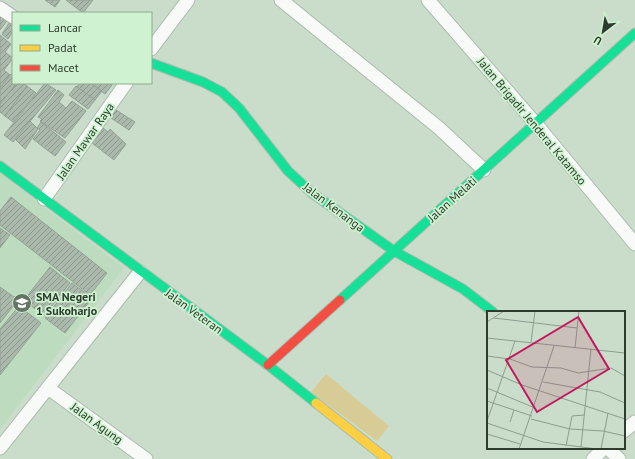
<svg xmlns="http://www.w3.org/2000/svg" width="635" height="459" viewBox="0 0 635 459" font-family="'PT Sans',sans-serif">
  <defs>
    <pattern id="building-hatch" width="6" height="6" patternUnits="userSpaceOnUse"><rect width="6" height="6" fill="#aab9ab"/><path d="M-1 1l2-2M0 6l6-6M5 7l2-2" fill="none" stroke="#8b988c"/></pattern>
  </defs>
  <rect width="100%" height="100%" fill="#caddcb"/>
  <path fill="#bddcbf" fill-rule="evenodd" d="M0,173l124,95 -124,161v-54l41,-52 -22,-17 -19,23v-6l17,-23 -17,-13v-39l10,-13 -10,-7v-3l90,70 17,-22 -96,-75 -11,13zM50,267l20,16 -26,33 -20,-16zM72,283l20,15 -47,19z"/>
  <polygon fill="#d7cc95" points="326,374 389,426 377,441 311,392"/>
  <g fill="url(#building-hatch)" stroke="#92a293">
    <polygon points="45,0 60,0 55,7"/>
    <polygon points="66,0 93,0 83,13"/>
    <polygon points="0,10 10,17 0,30"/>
    <polygon points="9,23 13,25 13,31 8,39 2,34"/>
    <polygon points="0,35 11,44 5,52 13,58 4,70 10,75 0,88"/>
    <polygon points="11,74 13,75 13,83 17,83 0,104 0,88"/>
    <polygon points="17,83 23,83 27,86 5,116 0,112 0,104"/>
    <polygon points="45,83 56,90 13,142 4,135"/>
    <polygon points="80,83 91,83 102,91 95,100 77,87"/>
    <polygon points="91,83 109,83 112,85 105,94"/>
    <polygon points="27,86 36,93 13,122 5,116"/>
    <polygon points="76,86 95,100 88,109 69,95"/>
    <polygon points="58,90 64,95 59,102 66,108 72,101 86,111 65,138 40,121 42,119 38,117"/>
    <polygon points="116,110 135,122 129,130 111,118"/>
    <polygon points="30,121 38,129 25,149 15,139"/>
    <polygon points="41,122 66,142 55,156 33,139 40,130 37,128"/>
    <polygon points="103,128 108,132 110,129 126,144 114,160 92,143"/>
    <polygon points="11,197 107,273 90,295 0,225 0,211"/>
    <polygon points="0,228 10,235 0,248"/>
    <polygon points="50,267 70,283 44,316 24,300"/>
    <polygon points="72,283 92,298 65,333 45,318"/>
    <polygon points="0,287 18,300 0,323"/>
    <polygon points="19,306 41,323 0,375 0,329"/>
  </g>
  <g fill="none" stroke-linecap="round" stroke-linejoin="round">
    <g stroke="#acbbad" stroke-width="15">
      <g id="street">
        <polyline points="281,0 439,128 484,170"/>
        <polyline points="428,0 536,124 635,244"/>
        <polyline points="0,8 13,17"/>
        <polyline points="151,49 188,0"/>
        <polyline points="44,199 126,83"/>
        <polyline points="48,388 146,459"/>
        <polyline points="624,431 635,422"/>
        <polyline points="0,448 140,272"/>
        <polyline points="608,448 619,459"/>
        <polyline points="593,459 604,448"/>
      </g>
    </g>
    <g stroke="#acbbad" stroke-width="11">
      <g id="fast">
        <polyline points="151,63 203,82 222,92 239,108 288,171 312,193 394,251 463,289 493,312"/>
        <polyline points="0,166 268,365 316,403"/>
        <polyline points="340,300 635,33"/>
      </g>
    </g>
    <g stroke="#acbbad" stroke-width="11">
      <polyline id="slow" points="316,403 387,459"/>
    </g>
    <g stroke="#acbbad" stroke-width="11">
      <polyline id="jam" points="268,365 340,300"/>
    </g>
    <use href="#street" stroke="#f7faf7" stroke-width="13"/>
    <use href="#fast" stroke="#16e098" stroke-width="9"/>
    <use href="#slow" stroke="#ffcf43" stroke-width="9"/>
    <use href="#jam" stroke="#f24e42" stroke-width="9"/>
  </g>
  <defs>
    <g id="school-disc" transform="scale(1)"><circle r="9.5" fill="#657466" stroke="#cff3d1"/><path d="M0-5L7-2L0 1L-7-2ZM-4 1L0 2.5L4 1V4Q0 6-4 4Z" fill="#fff"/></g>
  </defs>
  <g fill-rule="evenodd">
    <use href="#school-disc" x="22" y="303"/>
  </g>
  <g text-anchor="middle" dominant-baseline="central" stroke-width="3.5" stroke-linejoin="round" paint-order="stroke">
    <g font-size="12" fill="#2e3c2f" stroke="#cff3d1">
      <text transform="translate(532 121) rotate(50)">Jalan Brigadir Jenderal Katamso</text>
      <text transform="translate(85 141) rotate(-55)">Jalan Mawar Raya</text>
      <text transform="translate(452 199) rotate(-42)">Jalan Melati</text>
      <text transform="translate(334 207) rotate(37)">Jalan Kenanga</text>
      <text transform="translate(194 311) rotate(36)">Jalan Veteran</text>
      <text transform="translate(97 423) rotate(36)">Jalan Agung</text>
    </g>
    <g font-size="12" font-weight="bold" fill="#2e3c2f" stroke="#cff3d1" text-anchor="start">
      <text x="36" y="296">SMA Negeri<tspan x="36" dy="14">1 Sukoharjo</tspan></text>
    </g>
  </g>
  <g transform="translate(487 311)">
    <rect width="138" height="138" fill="#caddcb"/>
    <path fill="none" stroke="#8c9d8d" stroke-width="1" d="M7,7l83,10M0,11l17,-11M0,27l138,15M44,31l4,-31M88,37l4,-37M0,45l23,3 22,8 29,1 17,5 33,-5 14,8M0,59l35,15 103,34M56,71l57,10 25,11M0,77l48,20M0,90l45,15M44,108l39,10 33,2 22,5M0,110l28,-80M23,111l4,-12M0,112l56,19 54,7M0,123l33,10M79,135l6,-30 12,-1M94,136l10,-98M32,138l35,-103M114,138l7,-36"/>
    <path fill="#c2185b" fill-opacity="0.15" stroke="#c2185b" stroke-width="2" d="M91,6l31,52 -72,43 -31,-52z"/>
    <rect width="138" height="138" fill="none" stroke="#2e3c2f" stroke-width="2"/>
  </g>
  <rect x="12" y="12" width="140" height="72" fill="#cff3d1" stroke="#8faa90"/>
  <rect x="20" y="25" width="20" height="6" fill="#16e098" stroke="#8faa90"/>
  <text x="48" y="32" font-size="12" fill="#2e3c2f">Lancar</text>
  <rect x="20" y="45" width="20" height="6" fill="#ffcf43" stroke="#8faa90"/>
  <text x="48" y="52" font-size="12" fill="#2e3c2f">Padat</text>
  <rect x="20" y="65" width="20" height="6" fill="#f24e42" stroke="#8faa90"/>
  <text x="48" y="72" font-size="12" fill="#2e3c2f">Macet</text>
  <g transform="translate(603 32) rotate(211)" stroke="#cff3d1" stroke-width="3" paint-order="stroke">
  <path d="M0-3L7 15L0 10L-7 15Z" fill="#2e3c2f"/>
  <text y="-6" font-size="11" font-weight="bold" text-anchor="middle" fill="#2e3c2f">U</text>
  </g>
</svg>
